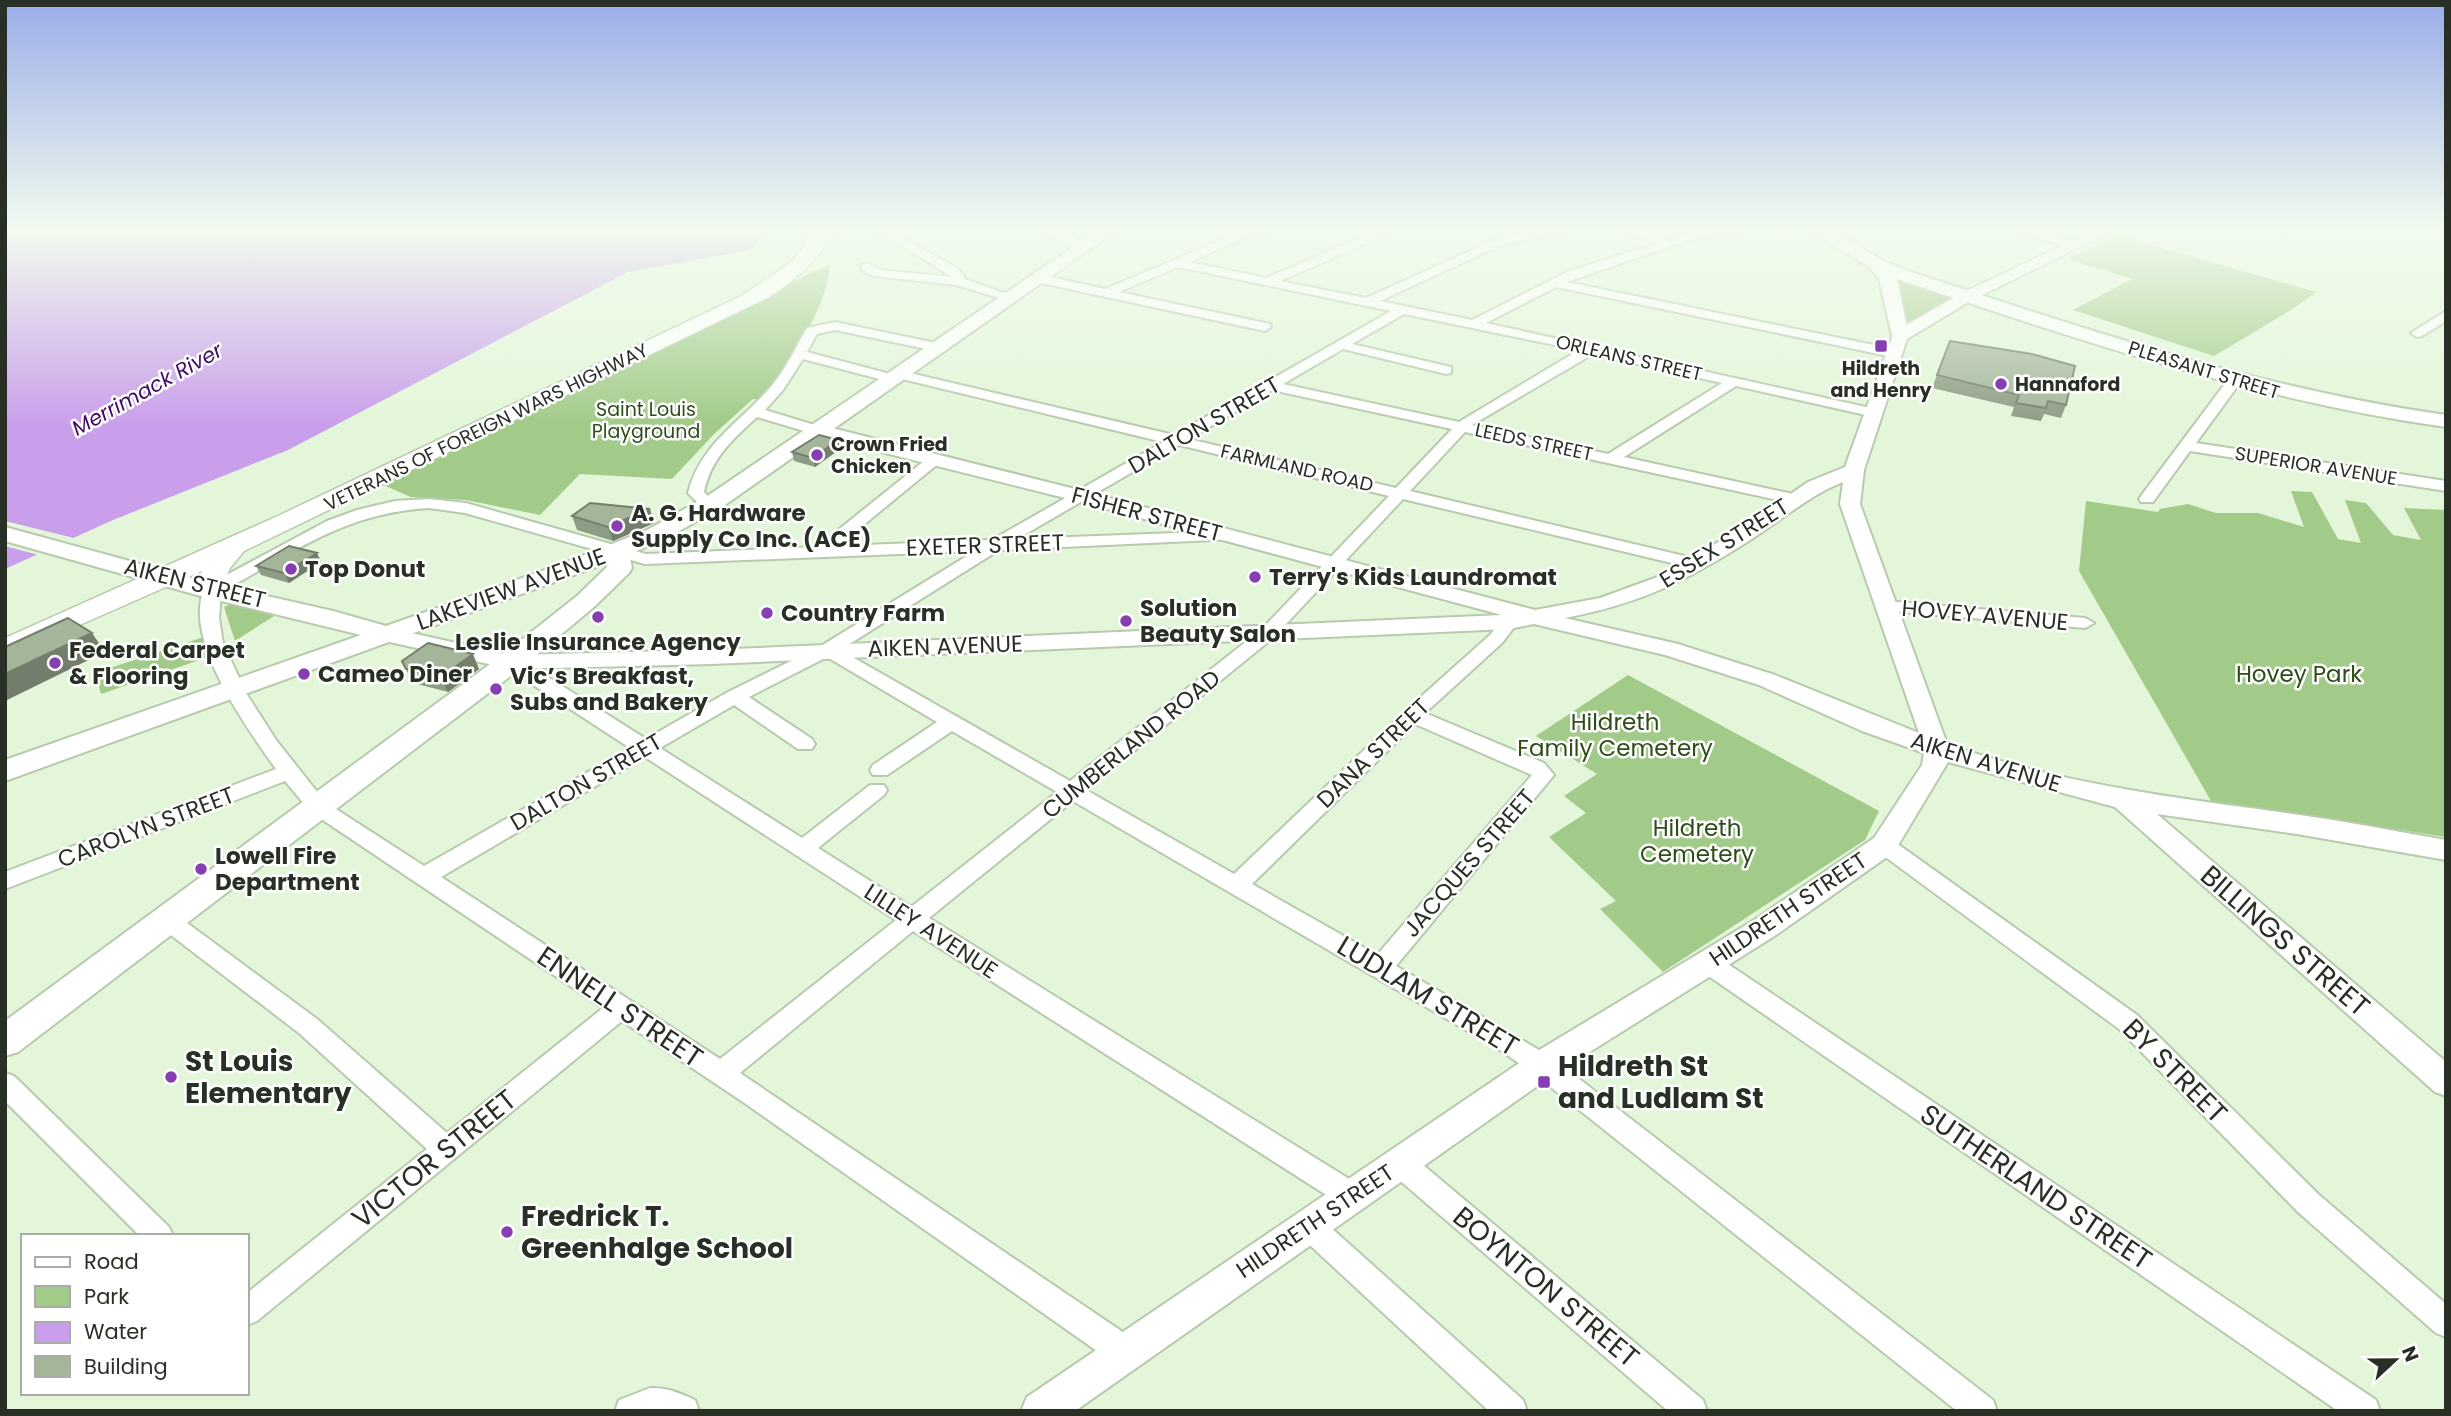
<svg xmlns="http://www.w3.org/2000/svg" width="2451" height="1416" viewBox="0 0 2451 1416" font-family="Poppins,sans-serif">
  <rect width="100%" height="100%" fill="#e3f6d9"/>
  <g fill="#a2ca88">
    <polygon points="2116,235 2316,292 2291,310 2214,356 2073,310 2132,279 2068,259"/>
    <path d="M830,264c-3,43 -41,104 -70,136l-7,-1 -39,35 -42,45 -92,-5 -40,41 -74,-15 -55,-3 -30,-13z"/>
    <polygon points="1894,276 1958,297 1905,323"/>
    <polygon points="2291,491 2312,492 2338,539 2361,543 2345,500 2366,503 2393,535 2421,540 2404,508 2446,510 2446,837 2211,801 2079,571 2086,501 2158,512 2160,509 2188,504 2216,513 2258,513 2304,527"/>
    <polygon points="231,604 274,616 235,641 224,607"/>
    <polygon points="204,637 211,656 101,694 95,673"/>
    <polygon points="1628,675 1879,811 1865,840 1663,972 1600,909 1616,901 1549,837 1586,813 1564,796 1597,774 1536,736"/>
  </g>
  <polygon fill="#c99feb" points="5,228 772,228 750,250 628,272 288,450 113,520 5,569"/>
  <polygon fill="#e3f6d9" points="5,521 78,539 42,556 5,546"/>
  <g fill="none" stroke-linecap="round" stroke-linejoin="round">
    <g stroke="#b8caae" stroke-width="4">
      <g id="minor">
        <polygon points="885,228 957,268 964,275 964,279 1016,297 1010,301 956,285 873,276 862,270 862,264 870,264 880,270 952,277 878,231"/>
        <path d="M1250,228h16l-76,34 76,16 111,-47h8v4l-105,46 86,17 128,-58 55,-12h22l-70,17 -121,56 92,19 97,-49 87,-27 -37,-16h16l32,12 30,-9 48,-3 -6,3 -40,6 -132,45 326,67 7,4 -7,4 -337,-70 -70,36 389,86 7,4 -7,4 -139,-31 -112,71 178,39 2,3 -2,3 -6,2 -331,-72 -55,59 287,68 8,5 -8,5 -294,-70 -129,138 -188,153 148,84 171,-163 85,-76 13,-17h12l3,4 -16,21 -77,70 119,50 10,12 -158,191 155,91 442,343 4,11h-40l-424,-338 -33,-23 -427,-249 -144,117 433,269 4,9 -4,9 -10,4 -10,-4 -429,-274 -173,142 396,268 4,11 -4,11 -11,4 -11,-4 -368,-259 -124,-83 -365,300 -10,4v-32l180,-144 -128,-116 -140,-107 -3,-6 3,-6 8,-3 8,3 142,105 130,114 156,-125 -292,-196 -26,-31 -280,108v-17l271,-103c-28,-39 -97,-134 -70,-183l121,-65 30,-11 38,-9 34,-2 37,4 180,51 171,-7 112,-90h10l3,3 -3,3 -101,83 154,-6 171,-98 -265,-64 -7,4 -88,-23 -20,31 -18,20 56,17 2,3 -2,3h-10l-54,-16c-24,22 -46,41 -53,75l13,13 -2,3h-12l-15,-15c12,-50 55,-72 85,-109 14,-17 23,-38 34,-56l28,-6 101,21 7,4 -7,4 -101,-21 -18,4 -10,18 83,22 7,-4 277,65 217,-124 -213,-44 -59,25 151,32 1,3 -6,4 -229,-49 -6,-4 6,-4 69,15zM1404,314l175,36 -120,72 -176,-38 60,-35 103,25 5,-1v-6l-99,-23zM1593,354l129,29 -114,71 -136,-29zM1272,390l180,39 -56,59 -207,-49zM1179,445l210,51 -127,133 -192,152 -230,-131 159,-100 236,-11 2,-3 -8,-5 -212,8zM429,508l36,5 180,51 330,-13 -154,95 -93,46 -82,47 -128,-81h-14l-2,4 2,4 126,82 -206,118 -99,-64 -49,-62 -30,-47 -23,-50 -4,-25 2,-26c72,-39 122,-79 208,-84zM827,657l110,65 -64,43 -3,5 3,5h14l65,-44 105,61 -146,115 -93,-59 66,-53 3,-5 -3,-5h-14l-68,53 -142,-90 74,-43 64,44h14l3,-5 -3,-5 -63,-42zM1415,724l117,51 -155,180 -125,-71zM645,757l251,163 -176,139 -279,-182z"/>
        <polygon points="2010,228 2028,228 2080,246 2070,248"/>
        <polygon points="2446,311 2446,321 2422,336 2417,337 2411,333"/>
        <polygon points="2235,376 2242,380 2196,443 2446,481 2446,491 2190,451 2153,502 2141,502 2139,499 2141,496 2230,377"/>
        <polygon points="1886,601 2085,618 2094,623 2085,628 1880,610 1877,606"/>
        <polygon points="1884,837 1892,840 2137,1015 2318,1194 2446,1304 2446,1337 2436,1333 2298,1212 2119,1029 1876,850 1873,845 1876,840"/>
        <polygon points="1708,954 1716,956 2376,1400 2380,1411 2338,1411 1700,970 1696,963 1700,956"/>
        <polygon points="5,1073 14,1076 169,1227 173,1236 140,1236 5,1101"/>
        <polygon points="1400,1151 1410,1154 1703,1400 1707,1411 1668,1411 1390,1172 1387,1163 1390,1154"/>
        <polygon points="1309,1213 1319,1217 1523,1400 1527,1411 1489,1411 1299,1235 1295,1226 1299,1217"/>
        <path d="M650,1388c16,-1 30,5 45,12l4,11h-84l4,-11z"/>
      </g>
    </g>
    <g stroke="#b8caae" stroke-width="4">
      <g id="tertiary">
        <polygon points="1039,228 1057,228 1091,247 1084,251 1079,250"/>
        <path d="M2100,228h18l-146,72 -65,39 -43,131 -4,34 87,240c112,40 229,54 346,70 51,7 102,17 153,26v20l-149,-26 -140,-20 289,248v34l-11,-4 -320,-285 -167,-45 -54,90 -118,83 -223,140 -478,336h-54l6,-14 504,-342 225,-136 118,-81 48,-73 2,-12 -62,-22 -103,-46 -94,-30 -131,-31 -25,5 -797,35 -201,5 -135,-30 -3,-5 3,-5 8,-2 127,28 201,-5 790,-35 -429,-115 -264,-66 -2,-4 9,-6 271,68 448,118 65,-12 55,-20 79,-45 74,-51 37,-15 49,-135 66,-38zM1843,482l-3,22 79,229 -144,-58 -97,-31 -113,-26c74,-14 119,-36 182,-76 32,-20 61,-46 96,-60z"/>
      </g>
    </g>
    <g stroke="#b8caae" stroke-width="4">
      <g id="secondary">
        <polygon points="1101,228 1120,228 722,507 663,540 629,554 632,568 629,573 595,606 521,668 18,1052 5,1056 5,1021 501,656 577,596 607,567 607,563 5,781 5,760 361,635 197,595 5,541 5,527 210,583 333,611 386,626 559,565 647,530 706,497"/>
        <path d="M1808,228h20l54,32 26,11c180,59 349,117 538,144v12c-191,-27 -367,-87 -549,-148l12,57 -9,6 -7,-2 -14,-61 -9,-11z"/>
      </g>
    </g>
    <g stroke="#b8caae" stroke-width="3">
      <path id="primary" d="M817,228h18c-15,30 -37,51 -66,69l-525,254 -14,17 -11,27 -10,2 -10,-2 -4,-6 7,-18 -197,87v-20l275,-123 461,-219 52,-35z"/>
    </g>
    <use href="#minor" fill="#fff" fill-rule="evenodd"/>
    <use href="#tertiary" fill="#fff" fill-rule="evenodd"/>
    <use href="#secondary" fill="#fff" fill-rule="evenodd"/>
    <use href="#primary" fill="#fff" fill-rule="evenodd"/>
  </g>
  <g fill="#8d9c84">
    <polygon points="1950,341 2066,405 2061,418 2044,414 2041,421 2011,416 2014,407 1932,388"/>
    <polygon points="840,449 815,467 794,461 792,452"/>
    <polygon points="572,516 654,523 613,541 577,530"/>
    <polygon points="321,562 289,583 261,575 256,566"/>
    <polygon points="402,661 479,669 448,692 413,683"/>
  </g>
  <g fill="#737f6c">
    <polygon points="838,440 840,449 815,467 813,458"/>
    <polygon points="650,509 654,523 613,541 608,527"/>
    <polygon points="317,553 321,562 289,583 284,573"/>
    <polygon points="92,633 105,652 5,701 5,674"/>
    <polygon points="473,654 479,669 448,692 441,677"/>
  </g>
  <g fill="#a4b59a" stroke="#737f6c" stroke-width="2">
    <polygon points="1950,341 2032,354 2075,366 2066,405 2048,401 2046,408 2016,403 2019,395 1937,375"/>
    <polygon points="819,435 838,440 813,458 792,452"/>
    <polygon points="590,503 650,509 608,527 572,516"/>
    <polygon points="289,546 317,553 284,573 256,566"/>
    <polygon points="68,618 92,633 5,674 5,647"/>
    <polygon points="428,643 473,654 441,677 406,669 402,661"/>
  </g>
  <linearGradient id="sky" x2="0" y2="1"><stop stop-color="#9bace9"/><stop offset="0.54" stop-color="#f2fbee"/><stop offset="1" stop-color="#f2fbee" stop-opacity="0"/></linearGradient>
  <rect width="2451" height="426" fill="url(#sky)"/>
  <g fill="#853fb2" stroke="#fff" stroke-width="2.5">
    <rect x="1874" y="339" width="14" height="14" rx="3.5"/>
    <circle cx="2001" cy="384" r="7"/>
    <circle cx="817" cy="455" r="7"/>
    <circle cx="617" cy="526" r="7"/>
    <circle cx="291" cy="569" r="7"/>
    <circle cx="1255" cy="577" r="7"/>
    <circle cx="767" cy="613" r="7"/>
    <circle cx="598" cy="617" r="7"/>
    <circle cx="1126" cy="621" r="7"/>
    <circle cx="55" cy="663" r="7"/>
    <circle cx="304" cy="674" r="7"/>
    <circle cx="496" cy="689" r="7"/>
    <circle cx="201" cy="869" r="7"/>
    <circle cx="171" cy="1077" r="7"/>
    <rect x="1537" y="1075" width="14" height="14" rx="3.5"/>
    <circle cx="507" cy="1232" r="7"/>
  </g>
  <g text-anchor="middle" dominant-baseline="central" stroke-width="5" stroke-linejoin="round" paint-order="stroke">
    <g font-size="19" fill="#282f24" stroke="#fff">
      <text transform="translate(1629 358) rotate(13)">ORLEANS STREET</text>
      <text transform="translate(2204 370) rotate(17)">PLEASANT STREET</text>
      <text transform="translate(486 427) rotate(-26)">VETERANS OF FOREIGN WARS HIGHWAY</text>
      <text transform="translate(1534 442) rotate(12)">LEEDS STREET</text>
      <text transform="translate(2316 466) rotate(9)">SUPERIOR AVENUE</text>
      <text transform="translate(1297 468) rotate(13)">FARMLAND ROAD</text>
    </g>
    <g font-size="19" font-weight="bold" fill="#282f24" stroke="#fff" text-anchor="start">
      <text x="1881" y="368" text-anchor="middle">Hildreth<tspan x="1881" dy="22">and Henry</tspan></text>
      <text x="2015" y="384">Hannaford</text>
      <text x="831" y="444">Crown Fried<tspan x="831" dy="22">Chicken</tspan></text>
    </g>
    <g font-size="19" fill="#2f4d18" stroke="#fff">
      <text x="646" y="409">Saint Louis<tspan x="646" dy="22">Playground</tspan></text>
    </g>
    <g font-size="21" font-style="italic" fill="#460b66" stroke="#fff">
      <text transform="translate(147 389) rotate(-29)">Merrimack River</text>
    </g>
    <g font-size="23" fill="#282f24" stroke="#fff">
      <text transform="translate(1204 425) rotate(-30)">DALTON STREET</text>
      <text transform="translate(1147 514) rotate(15)">FISHER STREET</text>
      <text transform="translate(1724 543) rotate(-32)">ESSEX STREET</text>
      <text transform="translate(985 545) rotate(-2)">EXETER STREET</text>
      <text transform="translate(195 583) rotate(14)">AIKEN STREET</text>
      <text transform="translate(511 589) rotate(-20)">LAKEVIEW AVENUE</text>
      <text transform="translate(1985 615) rotate(5)">HOVEY AVENUE</text>
      <text transform="translate(945 646) rotate(-2)">AIKEN AVENUE</text>
      <text transform="translate(1131 744) rotate(-39)">CUMBERLAND ROAD</text>
      <text transform="translate(1373 753) rotate(-44)">DANA STREET</text>
      <text transform="translate(1986 762) rotate(17)">AIKEN AVENUE</text>
      <text transform="translate(586 782) rotate(-30)">DALTON STREET</text>
      <text transform="translate(146 827) rotate(-21)">CAROLYN STREET</text>
      <text transform="translate(1469 863) rotate(-49)">JACQUES STREET</text>
      <text transform="translate(1788 909) rotate(-34)">HILDRETH STREET</text>
      <text transform="translate(931 931) rotate(33)">LILLEY AVENUE</text>
      <text transform="translate(1315 1221) rotate(-34)">HILDRETH STREET</text>
    </g>
    <g font-size="23" font-weight="bold" fill="#282f24" stroke="#fff" text-anchor="start">
      <text x="631" y="513">A. G. Hardware<tspan x="631" dy="26">Supply Co Inc. (ACE)</tspan></text>
      <text x="305" y="569">Top Donut</text>
      <text x="1269" y="577">Terry's Kids Laundromat</text>
      <text x="1140" y="608">Solution<tspan x="1140" dy="26">Beauty Salon</tspan></text>
      <text x="781" y="613">Country Farm</text>
      <text x="598" y="642" text-anchor="middle">Leslie Insurance Agency</text>
      <text x="69" y="650">Federal Carpet<tspan x="69" dy="26">&amp; Flooring</tspan></text>
      <text x="318" y="674">Cameo Diner</text>
      <text x="510" y="676">Vic’s Breakfast,<tspan x="510" dy="26">Subs and Bakery</tspan></text>
      <text x="215" y="856">Lowell Fire<tspan x="215" dy="26">Department</tspan></text>
    </g>
    <g font-size="23" fill="#2f4d18" stroke="#fff">
      <text x="2299" y="674">Hovey Park</text>
      <text x="1615" y="722">Hildreth<tspan x="1615" dy="26">Family Cemetery</tspan></text>
      <text x="1697" y="828">Hildreth<tspan x="1697" dy="26">Cemetery</tspan></text>
    </g>
    <g font-size="28" fill="#282f24" stroke="#fff">
      <text transform="translate(2285 941) rotate(41)">BILLINGS STREET</text>
      <text transform="translate(1428 996) rotate(31)">LUDLAM STREET</text>
      <text transform="translate(620 1007) rotate(34)">ENNELL STREET</text>
      <text transform="translate(2175 1071) rotate(45)">BY STREET</text>
      <text transform="translate(434 1159) rotate(-39)">VICTOR STREET</text>
      <text transform="translate(2036 1187) rotate(34)">SUTHERLAND STREET</text>
      <text transform="translate(1546 1287) rotate(40)">BOYNTON STREET</text>
    </g>
    <g font-size="28" font-weight="bold" fill="#282f24" stroke="#fff" text-anchor="start">
      <text x="185" y="1061">St Louis<tspan x="185" dy="32">Elementary</tspan></text>
      <text x="1558" y="1066">Hildreth St<tspan x="1558" dy="32">and Ludlam St</tspan></text>
      <text x="521" y="1216">Fredrick T.<tspan x="521" dy="32">Greenhalge School</tspan></text>
    </g>
  </g>
  <rect width="2451" height="1416" fill="none" stroke="#282f24" stroke-width="14"/>
  <rect x="21" y="1234" width="228" height="161" fill="#ffffff" stroke="#a9aca7" stroke-width="2"/>
  <rect x="35" y="1257" width="35" height="10" fill="#ffffff" stroke="#a9aca7" stroke-width="2"/>
  <text x="84" y="1269" font-size="21" fill="#282f24">Road</text>
  <rect x="35" y="1286" width="35" height="21" fill="#a2ca88" stroke="#a9aca7" stroke-width="2"/>
  <text x="84" y="1304" font-size="21" fill="#282f24">Park</text>
  <rect x="35" y="1322" width="35" height="21" fill="#c99feb" stroke="#a9aca7" stroke-width="2"/>
  <text x="84" y="1339" font-size="21" fill="#282f24">Water</text>
  <rect x="35" y="1356" width="35" height="21" fill="#a4b59a" stroke="#a9aca7" stroke-width="2"/>
  <text x="84" y="1374" font-size="21" fill="#282f24">Building</text>
  <g transform="translate(2395 1360) rotate(68)" stroke="#ffffff" stroke-width="5" paint-order="stroke">
  <path d="M0-5L12 26L0 18L-12 26Z" fill="#282f24"/>
  <text y="-10" font-size="19" font-weight="bold" text-anchor="middle" fill="#282f24">N</text>
  </g>
</svg>
